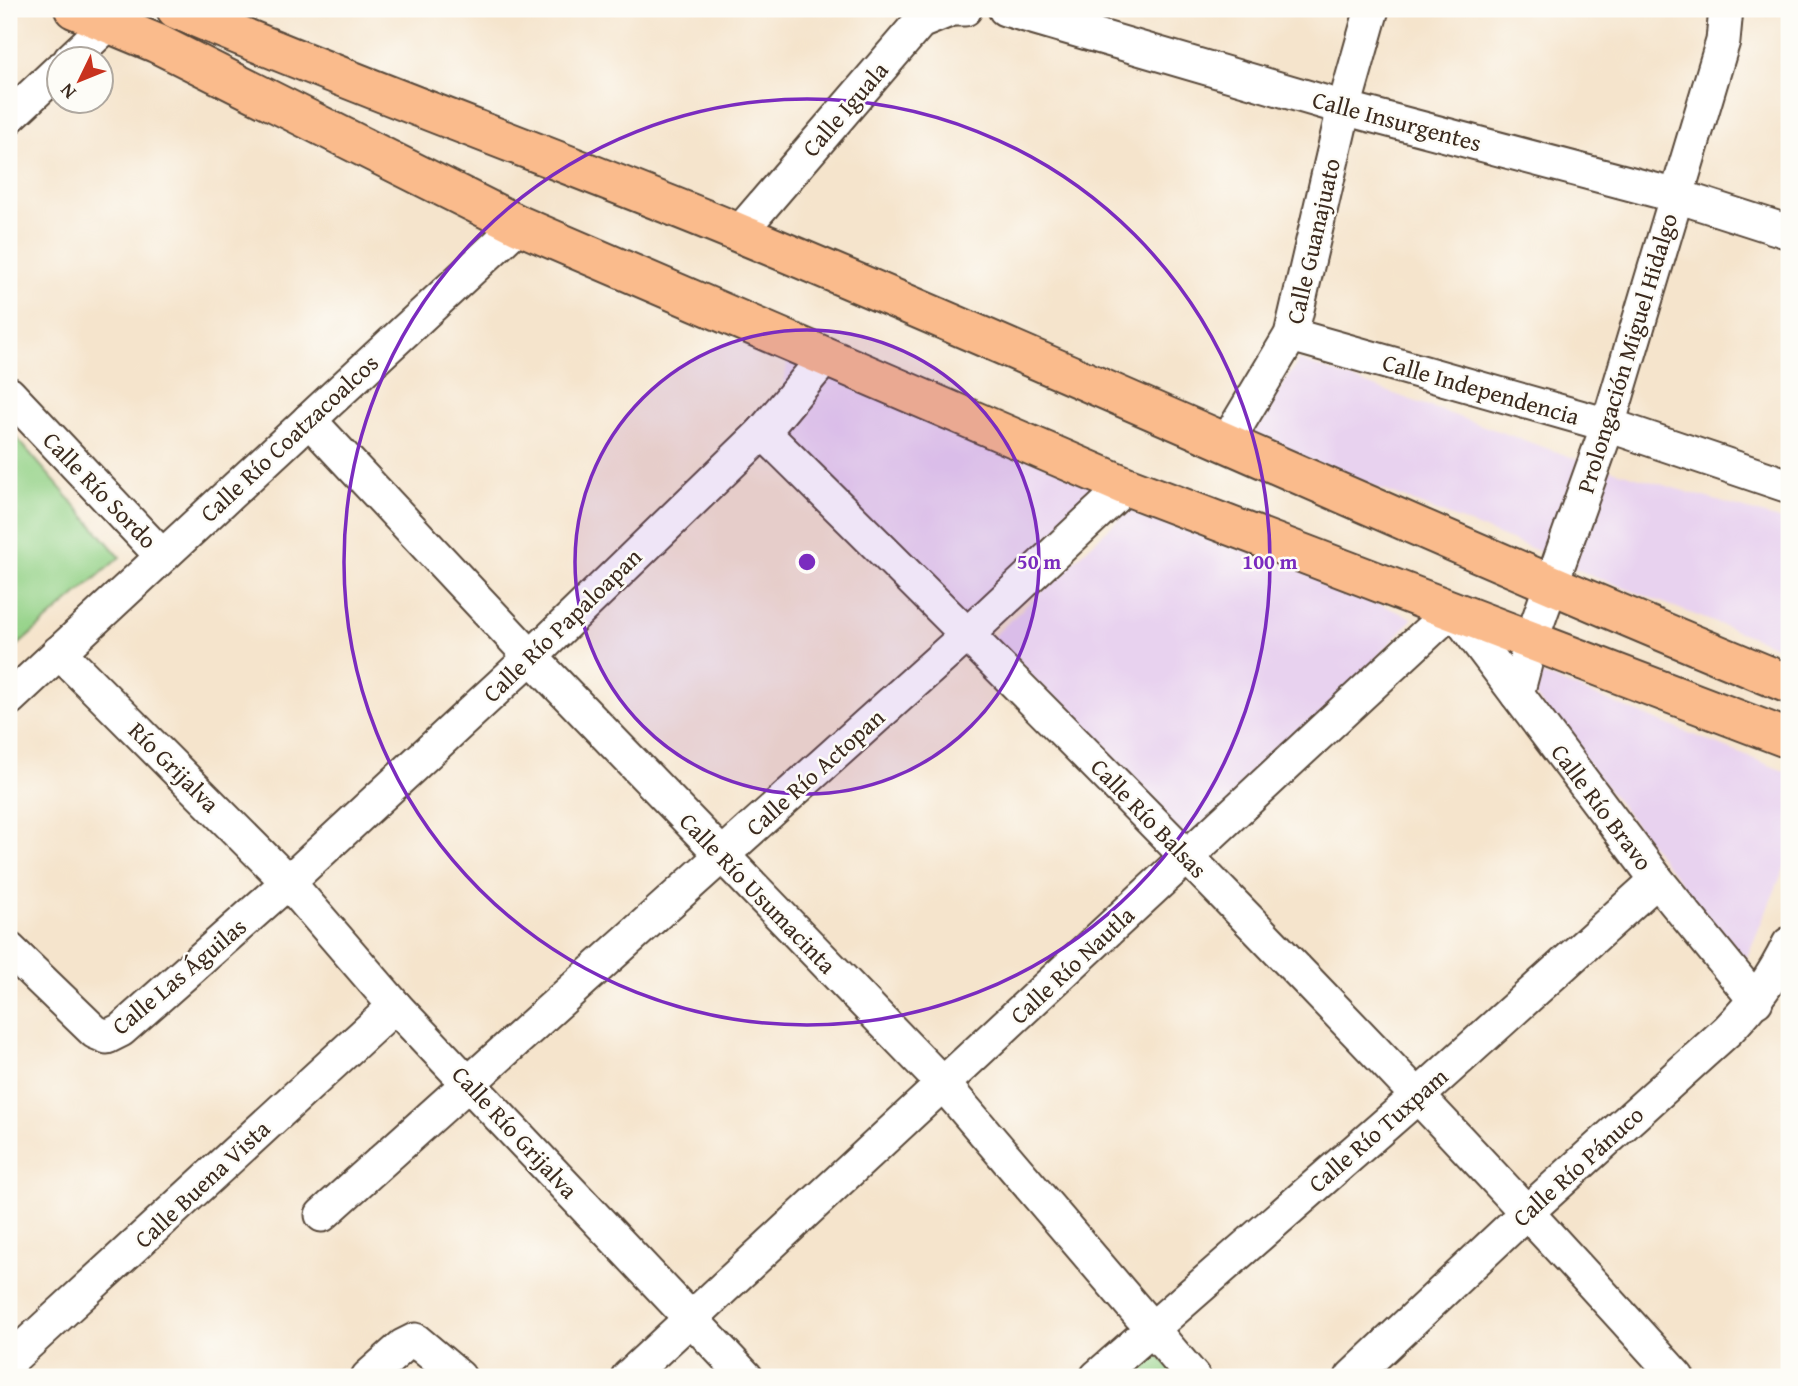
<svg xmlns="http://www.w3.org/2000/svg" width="1798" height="1386" viewBox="0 0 1798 1386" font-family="'Gentium Book Plus',serif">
  <rect width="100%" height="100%" fill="#fdfcf7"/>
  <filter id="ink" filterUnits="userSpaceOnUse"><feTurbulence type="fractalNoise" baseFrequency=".0143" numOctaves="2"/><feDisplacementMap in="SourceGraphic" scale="14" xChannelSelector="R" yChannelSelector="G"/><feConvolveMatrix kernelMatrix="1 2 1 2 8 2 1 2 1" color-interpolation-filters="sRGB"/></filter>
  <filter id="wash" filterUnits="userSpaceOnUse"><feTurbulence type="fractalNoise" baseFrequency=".00686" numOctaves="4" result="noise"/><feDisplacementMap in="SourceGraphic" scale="28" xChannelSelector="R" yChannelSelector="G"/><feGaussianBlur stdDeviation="1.57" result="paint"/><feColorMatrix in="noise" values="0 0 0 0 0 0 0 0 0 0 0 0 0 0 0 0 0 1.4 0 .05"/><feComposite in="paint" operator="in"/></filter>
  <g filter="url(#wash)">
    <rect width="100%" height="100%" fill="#f5e4cc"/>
    <g fill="#e8d2ef">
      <polygon points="789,351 1110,491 964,627 776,437"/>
      <polygon points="1299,360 1588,463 1546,554 1249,437"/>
      <polygon points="1609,469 1789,522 1789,651 1573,568"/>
      <polygon points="1136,503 1413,618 1194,860 981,648"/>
      <polygon points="1508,661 1789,773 1789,857 1744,964"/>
    </g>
    <g fill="#93d186" stroke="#677e52" stroke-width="2">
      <polygon points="9,429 120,557 9,653"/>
      <polygon points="1148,1343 1179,1377 1110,1377"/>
    </g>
  </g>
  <g filter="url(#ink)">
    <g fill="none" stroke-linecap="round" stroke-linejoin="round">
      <g stroke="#574638" stroke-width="37">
        <g id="street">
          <polyline points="1005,9 1344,108 1677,196 1789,232"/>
          <polyline points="70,60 124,9"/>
          <polyline points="9,117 60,69"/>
          <polyline points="739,233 920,22 952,9 965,9"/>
          <polyline points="1291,335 1608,425 1789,486"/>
          <polyline points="9,394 162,556"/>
          <polyline points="309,420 531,657 944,1085 1193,1377"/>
          <path d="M763,432c312,308 621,619 914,945"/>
          <polyline points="1227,442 1291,335 1344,108 1372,9"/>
          <polyline points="59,652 288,882 395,1006 746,1377"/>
          <polyline points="1517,694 1531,641 1608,425 1723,41 1726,9"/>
          <polyline points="9,699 519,225"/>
          <polyline points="9,949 95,1032 107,1037 121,1030 288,882 531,657 763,432 825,358"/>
          <polyline points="322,1215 968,634 1126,486"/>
          <polyline points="9,1361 395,1006"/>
          <polyline points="368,1377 403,1346 415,1340 459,1377"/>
          <polyline points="628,1377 1453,609 1657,880 1756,1001"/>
          <polyline points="1097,1377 1418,1096 1657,880"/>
          <path d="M1352,1377l176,-166 200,-181c26,-27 45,-52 61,-86"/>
        </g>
      </g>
      <g stroke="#574638" stroke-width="42">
        <g id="primary">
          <polyline points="74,9 156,43 519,225 1126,486 1789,739"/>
          <path d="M176,9c185,79 376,147 563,224 352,146 698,307 1050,451"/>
        </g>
      </g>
      <use href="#street" stroke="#fff" stroke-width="33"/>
      <use href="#primary" stroke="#fabb8c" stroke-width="38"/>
    </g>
  </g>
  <circle cx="807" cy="562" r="232" fill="#7b2cbf" fill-opacity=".12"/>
  <g fill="none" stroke="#7b2cbf" stroke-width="3.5">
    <circle cx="807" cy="562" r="232"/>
    <circle cx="807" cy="562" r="463"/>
  </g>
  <g text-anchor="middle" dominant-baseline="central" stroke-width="5" stroke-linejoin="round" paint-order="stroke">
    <g font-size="24" fill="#3b2a1e" stroke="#fdfcf7">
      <text transform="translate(845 109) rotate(-49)">Calle Iguala</text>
      <text transform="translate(1397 121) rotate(15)">Calle Insurgentes</text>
      <text transform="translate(1313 241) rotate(-77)">Calle Guanajuato</text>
      <text transform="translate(1627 353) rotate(-73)">Prolongación Miguel Hidalgo</text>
      <text transform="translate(1481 389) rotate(16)">Calle Independencia</text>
      <text transform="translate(289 438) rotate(-43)">Calle Río Coatzacoalcos</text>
      <text transform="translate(100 490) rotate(46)">Calle Río Sordo</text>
      <text transform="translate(562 625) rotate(-44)">Calle Río Papaloapan</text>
      <text transform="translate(174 767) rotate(45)">Río Grijalva</text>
      <text transform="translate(815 772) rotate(-42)">Calle Río Actopan</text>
      <text transform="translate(1602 807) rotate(53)">Calle Río Bravo</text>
      <text transform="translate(1149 818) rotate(46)">Calle Río Balsas</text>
      <text transform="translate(758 893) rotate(46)">Calle Río Usumacinta</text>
      <text transform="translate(1072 965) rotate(-43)">Calle Río Nautla</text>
      <text transform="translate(179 976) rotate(-40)">Calle Las Águilas</text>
      <text transform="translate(1378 1130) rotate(-41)">Calle Río Tuxpam</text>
      <text transform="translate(515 1132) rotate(47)">Calle Río Grijalva</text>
      <text transform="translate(1578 1166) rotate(-42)">Calle Río Pánuco</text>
      <text transform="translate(202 1184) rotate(-43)">Calle Buena Vista</text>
    </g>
  </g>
  <circle cx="807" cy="562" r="10" fill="#7b2cbf" stroke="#fdfcf7" stroke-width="3.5"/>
  <g font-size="21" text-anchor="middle" font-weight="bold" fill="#7b2cbf" stroke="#fdfcf7" stroke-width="5" stroke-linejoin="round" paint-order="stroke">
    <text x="1039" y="569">50 m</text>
    <text x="1270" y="569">100 m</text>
  </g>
  <rect width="1798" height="1386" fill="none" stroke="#fdfcf7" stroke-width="35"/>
  <g transform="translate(80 80) rotate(227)"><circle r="33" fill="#fdfcf7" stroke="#afa8a0" stroke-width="2"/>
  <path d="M0-5L12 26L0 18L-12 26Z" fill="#c8321e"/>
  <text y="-10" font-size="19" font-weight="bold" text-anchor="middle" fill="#3b2a1e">N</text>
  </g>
</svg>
